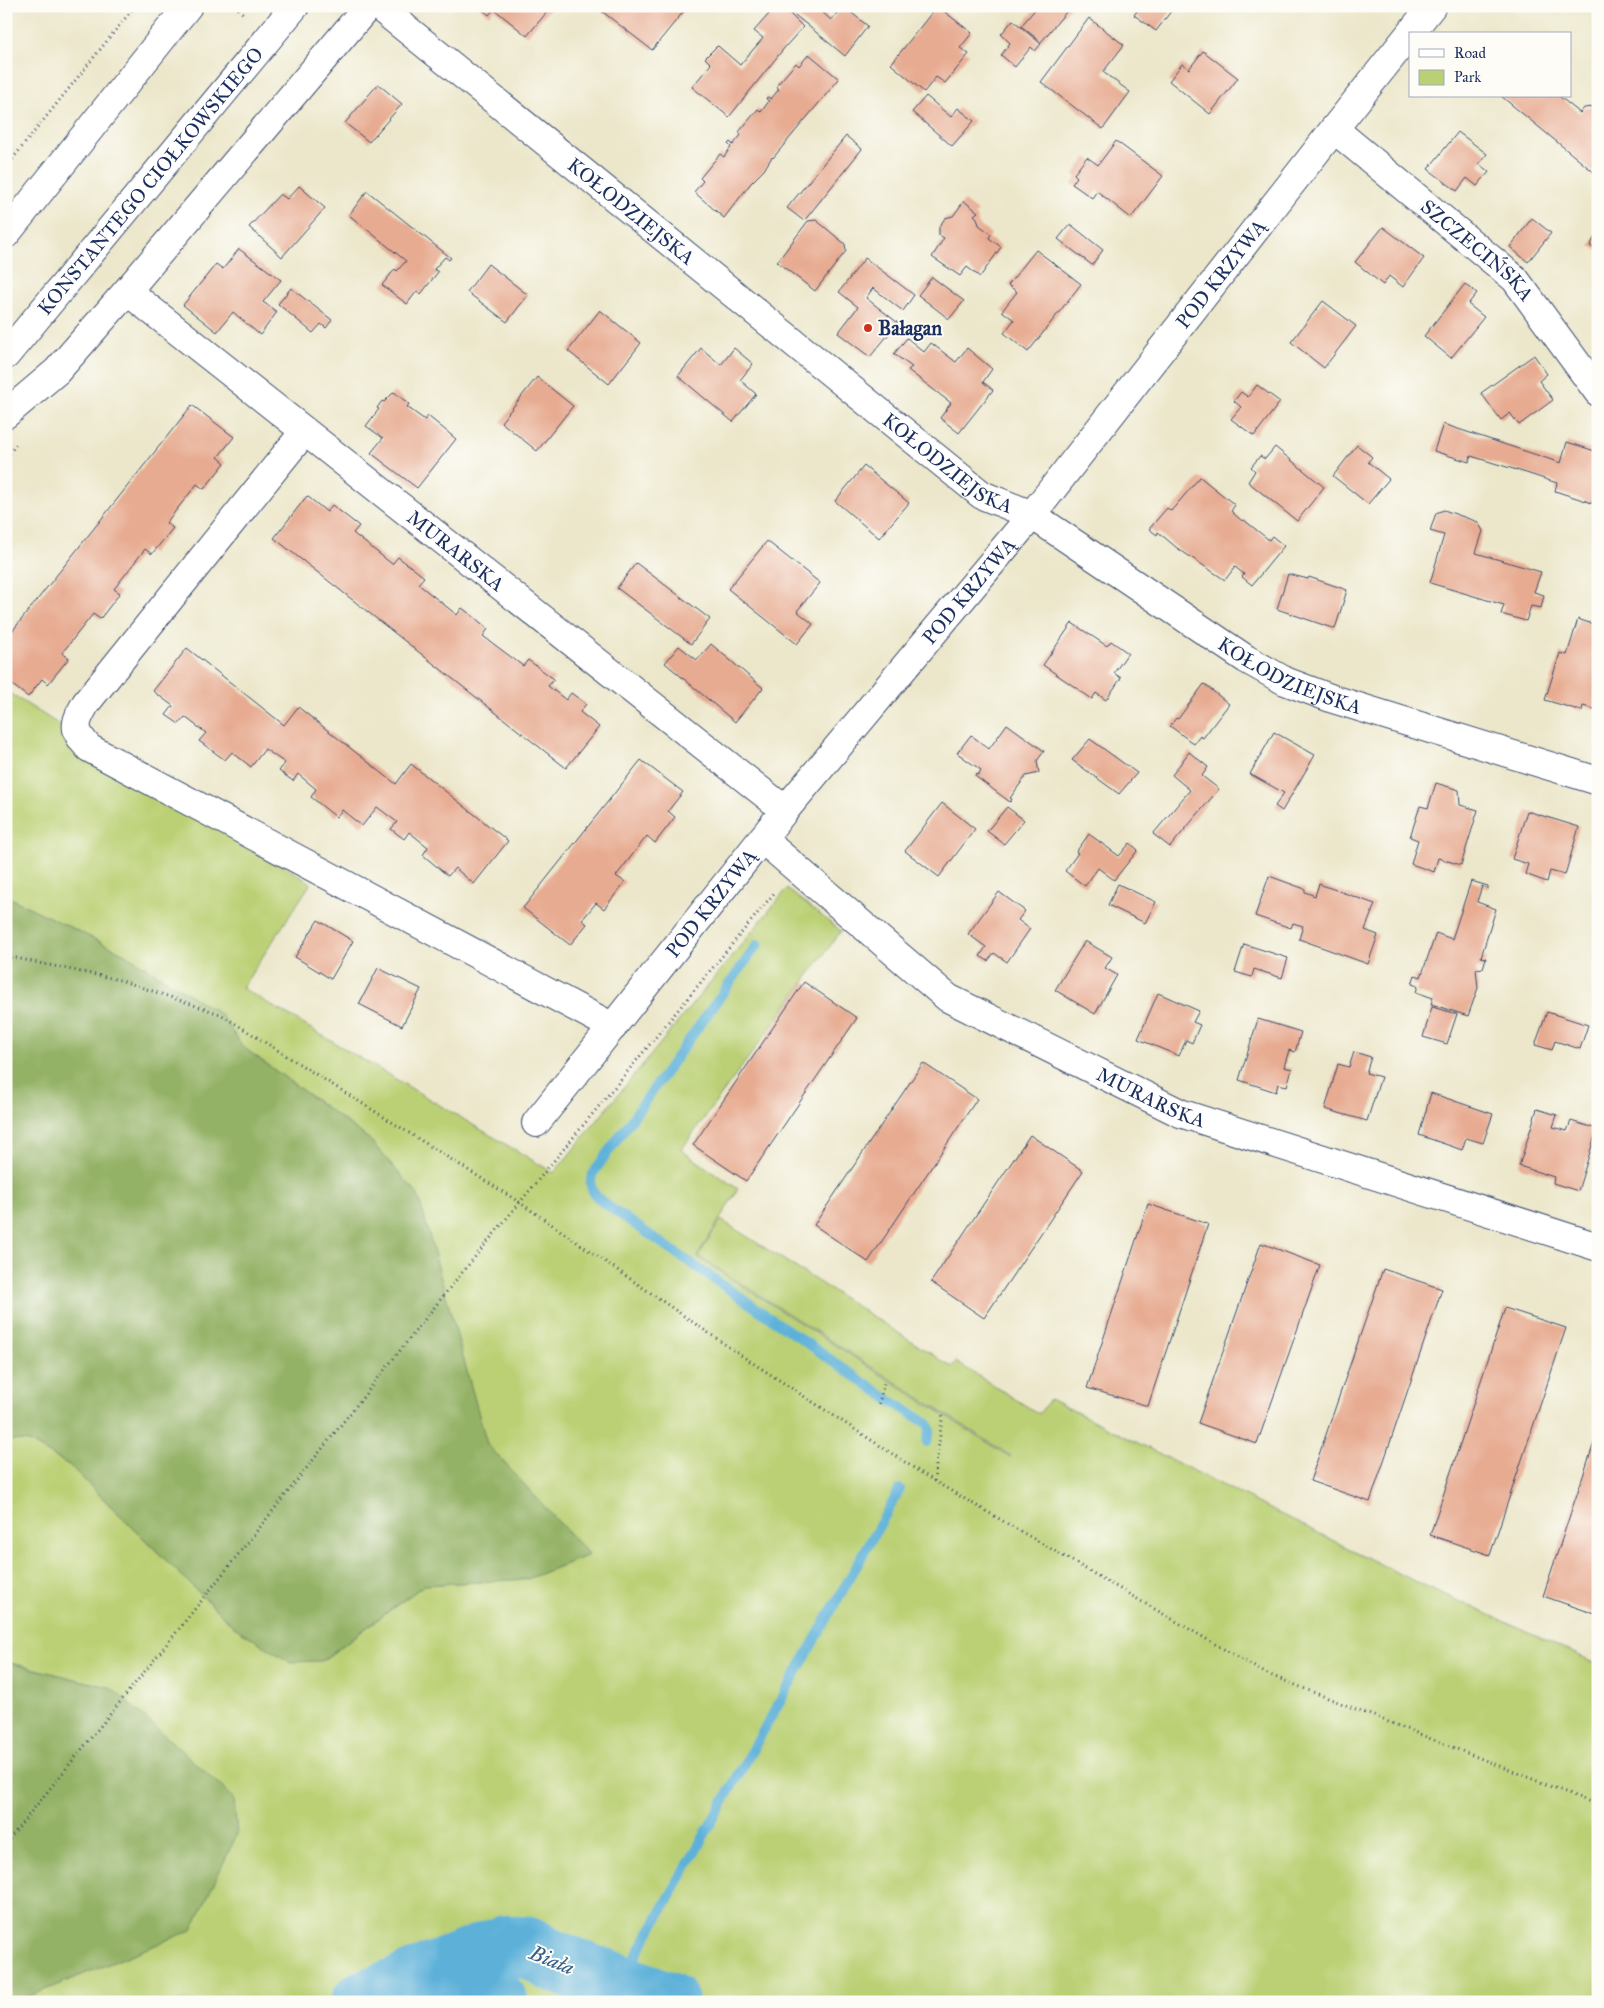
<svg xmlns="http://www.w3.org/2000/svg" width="1604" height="2008" viewBox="0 0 1604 2008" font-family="'IM FELL Great Primer',serif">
  <rect width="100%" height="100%" fill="#fdfcf7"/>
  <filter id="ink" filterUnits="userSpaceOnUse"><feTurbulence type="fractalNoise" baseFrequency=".02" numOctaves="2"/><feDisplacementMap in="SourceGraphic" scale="10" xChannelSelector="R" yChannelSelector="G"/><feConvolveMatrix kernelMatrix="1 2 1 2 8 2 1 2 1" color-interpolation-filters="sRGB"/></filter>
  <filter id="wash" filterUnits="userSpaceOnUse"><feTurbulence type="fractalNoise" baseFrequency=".0096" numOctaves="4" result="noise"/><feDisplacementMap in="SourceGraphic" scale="20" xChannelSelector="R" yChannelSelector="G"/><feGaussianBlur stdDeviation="1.12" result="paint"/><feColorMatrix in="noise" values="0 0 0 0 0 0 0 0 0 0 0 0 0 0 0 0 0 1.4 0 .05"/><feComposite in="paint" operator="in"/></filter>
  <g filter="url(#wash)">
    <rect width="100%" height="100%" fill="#ece7cb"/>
    <polygon fill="#bbd074" stroke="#6b8069" points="6,691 311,883 242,988 554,1173 787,889 841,931 681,1150 738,1189 697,1257 1010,1457 1011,1456 698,1256 721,1220 952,1367 956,1362 1039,1414 1050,1399 1410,1579 1598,1664 1598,2002 15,2002 192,1930 112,1688 6,1662 6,1439 29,1442 69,1465 234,1627 322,1661 424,1585 527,1579 589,1555 487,1445 418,1195 369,1139 243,1047 220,1014 125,954 6,896"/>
    <g fill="#94b266" stroke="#587062">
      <polygon points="6,896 125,954 220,1014 243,1047 369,1139 418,1195 487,1444 589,1555 527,1579 424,1585 321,1661 290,1662 234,1627 69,1465 29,1442 6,1439"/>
      <polygon points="6,1662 112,1688 234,1798 237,1834 192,1930 15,2002 6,2002"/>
    </g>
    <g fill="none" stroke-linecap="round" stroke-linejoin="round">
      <g stroke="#5db1d9" stroke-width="10">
        <path d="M758,944l-165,229c-7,16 3,24 15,33l280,193 40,25 2,6 -3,12"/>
        <polyline points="619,1986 900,1489"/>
      </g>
      <g stroke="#5db1d9" stroke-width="62">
        <polyline points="436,1972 497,2002"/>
        <polyline points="362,2002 485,1953 506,1946 530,1948 553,1961 668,2002"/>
      </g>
    </g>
    <g id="blocks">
      <g fill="#e7ab91">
        <polygon points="478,6 552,6 527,36 494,9 489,15"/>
        <polygon points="595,6 667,6 670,8 671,6 688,6 652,50"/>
        <polygon points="776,6 782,6 803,27 785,47 729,117 692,87 711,64 705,58 716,47 718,46 740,65 763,38 754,31"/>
        <polygon points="784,6 823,6 820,10 831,20 843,6 868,26 845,56"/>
        <polygon points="937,6 972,33 960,48 969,54 945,83 936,77 924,92 891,64"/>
        <polygon points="1038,6 1071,6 1041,42 1021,26"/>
        <polygon points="1141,6 1175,6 1156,31 1134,15"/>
        <polygon points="1089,18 1124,45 1103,72 1130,92 1103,129 1041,82"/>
        <polygon points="1013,20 1041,44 1035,51 1031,47 1015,67 1001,55 1010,43 1001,34"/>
        <polygon points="1203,51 1238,78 1210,114 1169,81 1182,64 1189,69"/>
        <polygon points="809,54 839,79 773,158 772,157 764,170 751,183 724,218 694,192 703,181 700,178 720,154 724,157 731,147 728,144 730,142 733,145 741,135 739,132 758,109 761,112 769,101 766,99 767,97 771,99 779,89 776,86 796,63 799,66"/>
        <polygon points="378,84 402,104 369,142 345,123"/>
        <polygon points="926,96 951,117 958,108 974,121 952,146 912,112"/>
        <polygon points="1501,96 1559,96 1580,113 1584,108 1593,107 1598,111 1596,174"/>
        <polygon points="1458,132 1487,154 1479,164 1489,172 1477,186 1467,178 1457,191 1428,169"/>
        <polygon points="846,136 862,149 804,221 787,208"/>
        <polygon points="1116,141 1163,176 1131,218 1097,191 1092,198 1072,184 1077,177 1074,174 1087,157 1098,165"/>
        <polygon points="299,186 325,208 282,257 249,227 280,194 287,199"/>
        <polygon points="367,191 451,258 449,260 445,257 434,269 438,272 421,294 417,291 407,304 382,285 395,269 397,271 406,261 349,215"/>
        <polygon points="964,201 978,212 974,215 977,218 979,225 991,234 989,238 1001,247 980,277 967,267 960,276 932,257 944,238 939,235 939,227 945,218 953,216"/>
        <polygon points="1532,218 1551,233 1528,262 1510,247"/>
        <polygon points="816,220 845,244 846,251 815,291 777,262 808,221"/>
        <polygon points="1070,224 1103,250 1092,265 1058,239"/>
        <polygon points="1383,227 1424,258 1403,287 1389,276 1383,285 1355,262"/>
        <polygon points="1598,231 1598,250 1590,246"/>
        <polygon points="239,249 281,280 263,302 277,312 260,335 233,312 217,332 183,305 216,264 223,269"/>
        <polygon points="1036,250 1081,284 1028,352 1004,333 1014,320 1002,311 1017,292 1008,285"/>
        <polygon points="865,258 914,295 903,311 873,288 866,298 898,323 870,357 838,333 858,307 839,292"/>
        <polygon points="488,264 528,295 507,322 467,292"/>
        <polygon points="932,277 964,301 949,319 918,295"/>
        <polygon points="1465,284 1477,293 1468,304 1484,317 1451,358 1424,336"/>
        <polygon points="291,288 332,320 326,328 321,324 313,333 278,304"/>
        <polygon points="1323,301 1356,326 1324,368 1291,342"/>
        <polygon points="600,310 641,343 609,384 568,351"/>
        <polygon points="907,338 924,352 931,343 956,362 967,348 992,369 983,382 993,390 959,433 940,418 951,403 908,370 912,367 894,354"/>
        <polygon points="701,348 721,365 734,348 753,364 740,380 756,394 733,422 678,376"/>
        <polygon points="1534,355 1547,374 1539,381 1553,400 1519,425 1510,413 1501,420 1481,393"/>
        <polygon points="537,377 573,406 537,451 501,422"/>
        <polygon points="1257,385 1280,402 1254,436 1231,419 1241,407 1234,401 1241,392 1248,397"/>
        <polygon points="394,392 409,404 407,407 425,420 428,416 456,439 417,488 371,453 383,438 366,426 379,409 377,408 382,401 384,402"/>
        <polygon points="192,405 234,437 218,457 225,463 204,489 197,484 166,523 173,528 152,554 145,549 114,589 120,593 100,619 93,614 62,653 69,658 48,684 42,679 28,697 6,680 6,639"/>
        <polygon points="1443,424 1561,463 1567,442 1598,452 1598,484 1592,503 1555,491 1557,483 1520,471 1471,456 1469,462 1434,451"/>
        <polygon points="1357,445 1372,457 1368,462 1389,479 1368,504 1333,476"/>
        <polygon points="1275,447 1324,487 1297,521 1248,482 1255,471 1251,467 1260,456 1265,459"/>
        <polygon points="864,466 909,503 879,538 835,501"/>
        <polygon points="1200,477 1235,505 1231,511 1242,521 1244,520 1269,540 1272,536 1284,546 1252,585 1242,577 1244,574 1235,567 1225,580 1177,548 1158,532 1157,535 1149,529 1167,508 1171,511"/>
        <polygon points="307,496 327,512 332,505 359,526 353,533 392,564 398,557 410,566 424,577 418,584 457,615 462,608 474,617 488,629 483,636 523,666 528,660 554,679 548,686 566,700 571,693 586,704 580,712 599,727 566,768 274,538"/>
        <polygon points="1444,510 1478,522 1483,531 1476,553 1541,572 1534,592 1544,595 1541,608 1531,606 1526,621 1501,614 1504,605 1430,583 1444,535 1430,531 1436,513"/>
        <polygon points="767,541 820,583 797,611 813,624 797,644 728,589"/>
        <polygon points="636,563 710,619 691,644 617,588"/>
        <polygon points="1288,574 1308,579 1309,577 1347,590 1335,629 1277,609"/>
        <polygon points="1578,619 1598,626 1598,710 1583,706 1582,711 1545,700 1560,653 1567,655"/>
        <polygon points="1072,623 1107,646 1111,641 1128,653 1114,673 1121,678 1106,700 1096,693 1092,699 1043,665"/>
        <polygon points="711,644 763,688 735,722 665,663 679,646 697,660"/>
        <polygon points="187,648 284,725 298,707 396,784 411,764 508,841 474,884 455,868 448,876 423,855 428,847 409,832 404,839 391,829 397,822 377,807 362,826 342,810 336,817 311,797 316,789 298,774 293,781 279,771 285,763 265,749 251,767 232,752 225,760 199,741 206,733 185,717 179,724 166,715 173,706 153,691"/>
        <polygon points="1204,684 1229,704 1203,738 1200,736 1194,744 1170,726 1176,718 1178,719"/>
        <polygon points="1007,724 1044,751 1037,761 1039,773 1026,776 1010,798 1012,799 1010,802 975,776 976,774 978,775 981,770 957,753 971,735 989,749"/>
        <polygon points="1274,732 1315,755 1282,811 1275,806 1284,793 1250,774"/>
        <polygon points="1090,739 1137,773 1119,794 1072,760"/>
        <polygon points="1189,752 1208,767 1202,776 1219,789 1170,847 1153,834 1190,790 1172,775"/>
        <polygon points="641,760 683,792 668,811 675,817 655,843 647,836 616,876 625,882 604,909 596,903 582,920 587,924 570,945 523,908"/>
        <polygon points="1436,783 1459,790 1460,805 1478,810 1461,865 1438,858 1434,872 1411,864 1418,840 1410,837 1420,806 1428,808"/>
        <polygon points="942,803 975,829 939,877 905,851"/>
        <polygon points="1007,807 1024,820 1004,844 987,831"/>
        <polygon points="1527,811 1579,827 1565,875 1550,871 1547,882 1525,874 1528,864 1512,859"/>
        <polygon points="1089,834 1119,856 1130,843 1138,850 1114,880 1098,868 1085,886 1065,871 1078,853 1076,852"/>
        <polygon points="1269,876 1305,889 1305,892 1315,896 1319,884 1375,904 1365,930 1378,935 1368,964 1299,939 1303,926 1293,923 1291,928 1255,916"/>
        <polygon points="1471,881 1488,886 1488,889 1482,886 1477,902 1496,909 1481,957 1486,958 1483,968 1476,969 1478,988 1468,1016 1431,1004 1433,998 1416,992 1418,986 1412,984 1415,975 1421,977 1436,933 1452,939"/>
        <polygon points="1118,884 1156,902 1145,923 1108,905"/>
        <polygon points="999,892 1025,911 1018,920 1030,929 1007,962 994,953 988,961 980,956 986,947 968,934"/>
        <polygon points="318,920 353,941 331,979 295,957"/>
        <polygon points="1085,941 1112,957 1105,968 1117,975 1095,1014 1055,990"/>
        <polygon points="1244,944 1288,958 1282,978 1254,969 1252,977 1235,972"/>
        <polygon points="378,968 421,989 402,1026 359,1004"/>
        <polygon points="804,982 857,1018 746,1181 693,1145"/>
        <polygon points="1158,993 1199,1011 1193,1022 1200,1025 1192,1043 1186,1040 1179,1056 1138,1039"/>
        <polygon points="1432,1007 1457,1014 1447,1044 1423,1037"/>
        <polygon points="1547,1012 1588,1025 1580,1049 1555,1041 1552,1050 1535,1045"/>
        <polygon points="1258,1019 1301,1032 1295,1052 1289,1050 1284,1067 1292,1069 1287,1086 1278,1084 1276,1092 1239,1080"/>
        <polygon points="1354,1052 1371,1057 1366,1073 1381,1077 1367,1121 1325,1109 1338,1064 1349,1067"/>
        <polygon points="923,1063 977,1099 868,1262 814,1225"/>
        <polygon points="1431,1093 1493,1114 1483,1143 1466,1138 1462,1150 1419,1135"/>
        <polygon points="1537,1109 1557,1115 1553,1127 1567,1131 1571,1121 1597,1129 1578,1191 1553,1183 1554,1177 1519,1166"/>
        <polygon points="1030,1135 1083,1171 984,1318 931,1282"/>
        <polygon points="1148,1204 1208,1224 1148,1406 1087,1388"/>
        <polygon points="1261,1243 1320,1265 1257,1444 1198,1423"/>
        <polygon points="1383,1269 1442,1289 1370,1502 1310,1481"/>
        <polygon points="1505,1308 1566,1328 1490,1555 1430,1535"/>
        <polygon points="1597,1434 1598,1434 1598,1615 1543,1596"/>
      </g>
    </g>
  </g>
  <g filter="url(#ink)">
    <use href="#blocks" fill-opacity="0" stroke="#3a4b6e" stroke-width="1"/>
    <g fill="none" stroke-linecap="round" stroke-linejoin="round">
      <g stroke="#3a4b6e" stroke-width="30">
        <g id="street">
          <path id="s1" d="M378,6l604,489 50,20 214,144 39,22 48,18 265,82"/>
          <path id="s2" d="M1334,129l181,150 83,113"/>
          <path id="s3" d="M127,291l658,519"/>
          <polyline points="6,414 57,371 127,291 368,6"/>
          <path d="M304,432l-218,271c-12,21 -14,26 3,45l524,279"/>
          <path id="s4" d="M762,839l186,159 232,115 418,134"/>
          <path id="s5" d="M536,1123l249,-313 247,-295 302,-386 98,-123"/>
        </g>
      </g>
      <g stroke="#3a4b6e" stroke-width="30">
        <g id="primary">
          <polyline points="6,234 188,6"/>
          <path id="s6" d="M6,355l289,-349"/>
        </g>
      </g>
      <g stroke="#3a4b6e" stroke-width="3" stroke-dasharray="1 4" stroke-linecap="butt">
        <polyline points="234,6 245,15"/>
        <polyline points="6,167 135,6"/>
        <polyline points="6,457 17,444"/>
        <polyline points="6,956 120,980 220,1014 519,1202 736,1352 934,1481 1265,1673 1598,1805"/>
        <polyline points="879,1404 884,1382"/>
        <polyline points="934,1481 943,1412"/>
        <polyline points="6,1843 183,1624 456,1280 775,892"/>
      </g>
      <use href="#street" stroke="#fff" stroke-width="28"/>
      <use href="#primary" stroke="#fff" stroke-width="28"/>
    </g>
  </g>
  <circle fill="#c8321e" stroke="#fdfcf7" stroke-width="2" cx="868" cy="328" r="5"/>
  <g text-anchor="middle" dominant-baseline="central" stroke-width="4" stroke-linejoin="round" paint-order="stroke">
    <g font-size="20" fill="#1b2f5e" stroke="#fdfcf7">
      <text stroke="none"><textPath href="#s6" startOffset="226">KONSTANTEGO CIOŁKOWSKIEGO</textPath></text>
      <text stroke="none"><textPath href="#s1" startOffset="326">KOŁODZIEJSKA</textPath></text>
      <text stroke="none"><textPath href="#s2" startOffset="188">SZCZECIŃSKA</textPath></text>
      <text stroke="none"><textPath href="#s5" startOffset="1091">POD KRZYWĄ</textPath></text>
      <text stroke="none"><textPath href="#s1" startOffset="731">KOŁODZIEJSKA</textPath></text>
      <text stroke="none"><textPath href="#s3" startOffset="419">MURARSKA</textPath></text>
      <text stroke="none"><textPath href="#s5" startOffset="686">POD KRZYWĄ</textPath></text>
      <text stroke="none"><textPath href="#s1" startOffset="1136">KOŁODZIEJSKA</textPath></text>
      <text stroke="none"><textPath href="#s5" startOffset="281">POD KRZYWĄ</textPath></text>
      <text stroke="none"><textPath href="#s4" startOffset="471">MURARSKA</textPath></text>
    </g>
    <g font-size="20" font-weight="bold" fill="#1b2f5e" stroke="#fdfcf7" text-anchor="start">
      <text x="878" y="328">Bałagan</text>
    </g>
    <g font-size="21" font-style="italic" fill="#325c89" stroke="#fdfcf7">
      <text transform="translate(552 1960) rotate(22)">Biała</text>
    </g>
  </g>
  <rect width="1604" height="2008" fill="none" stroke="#fdfcf7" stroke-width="25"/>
  <rect x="1409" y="32" width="162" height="65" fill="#fdfcf7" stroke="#a3aaba"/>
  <rect x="1419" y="49" width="25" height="8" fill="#ffffff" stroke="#a3aaba"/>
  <text x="1454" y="58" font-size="15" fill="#1b2f5e">Road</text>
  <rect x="1419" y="70" width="25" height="15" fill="#bbd074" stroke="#a3aaba"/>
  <text x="1454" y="82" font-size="15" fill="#1b2f5e">Park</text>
</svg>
